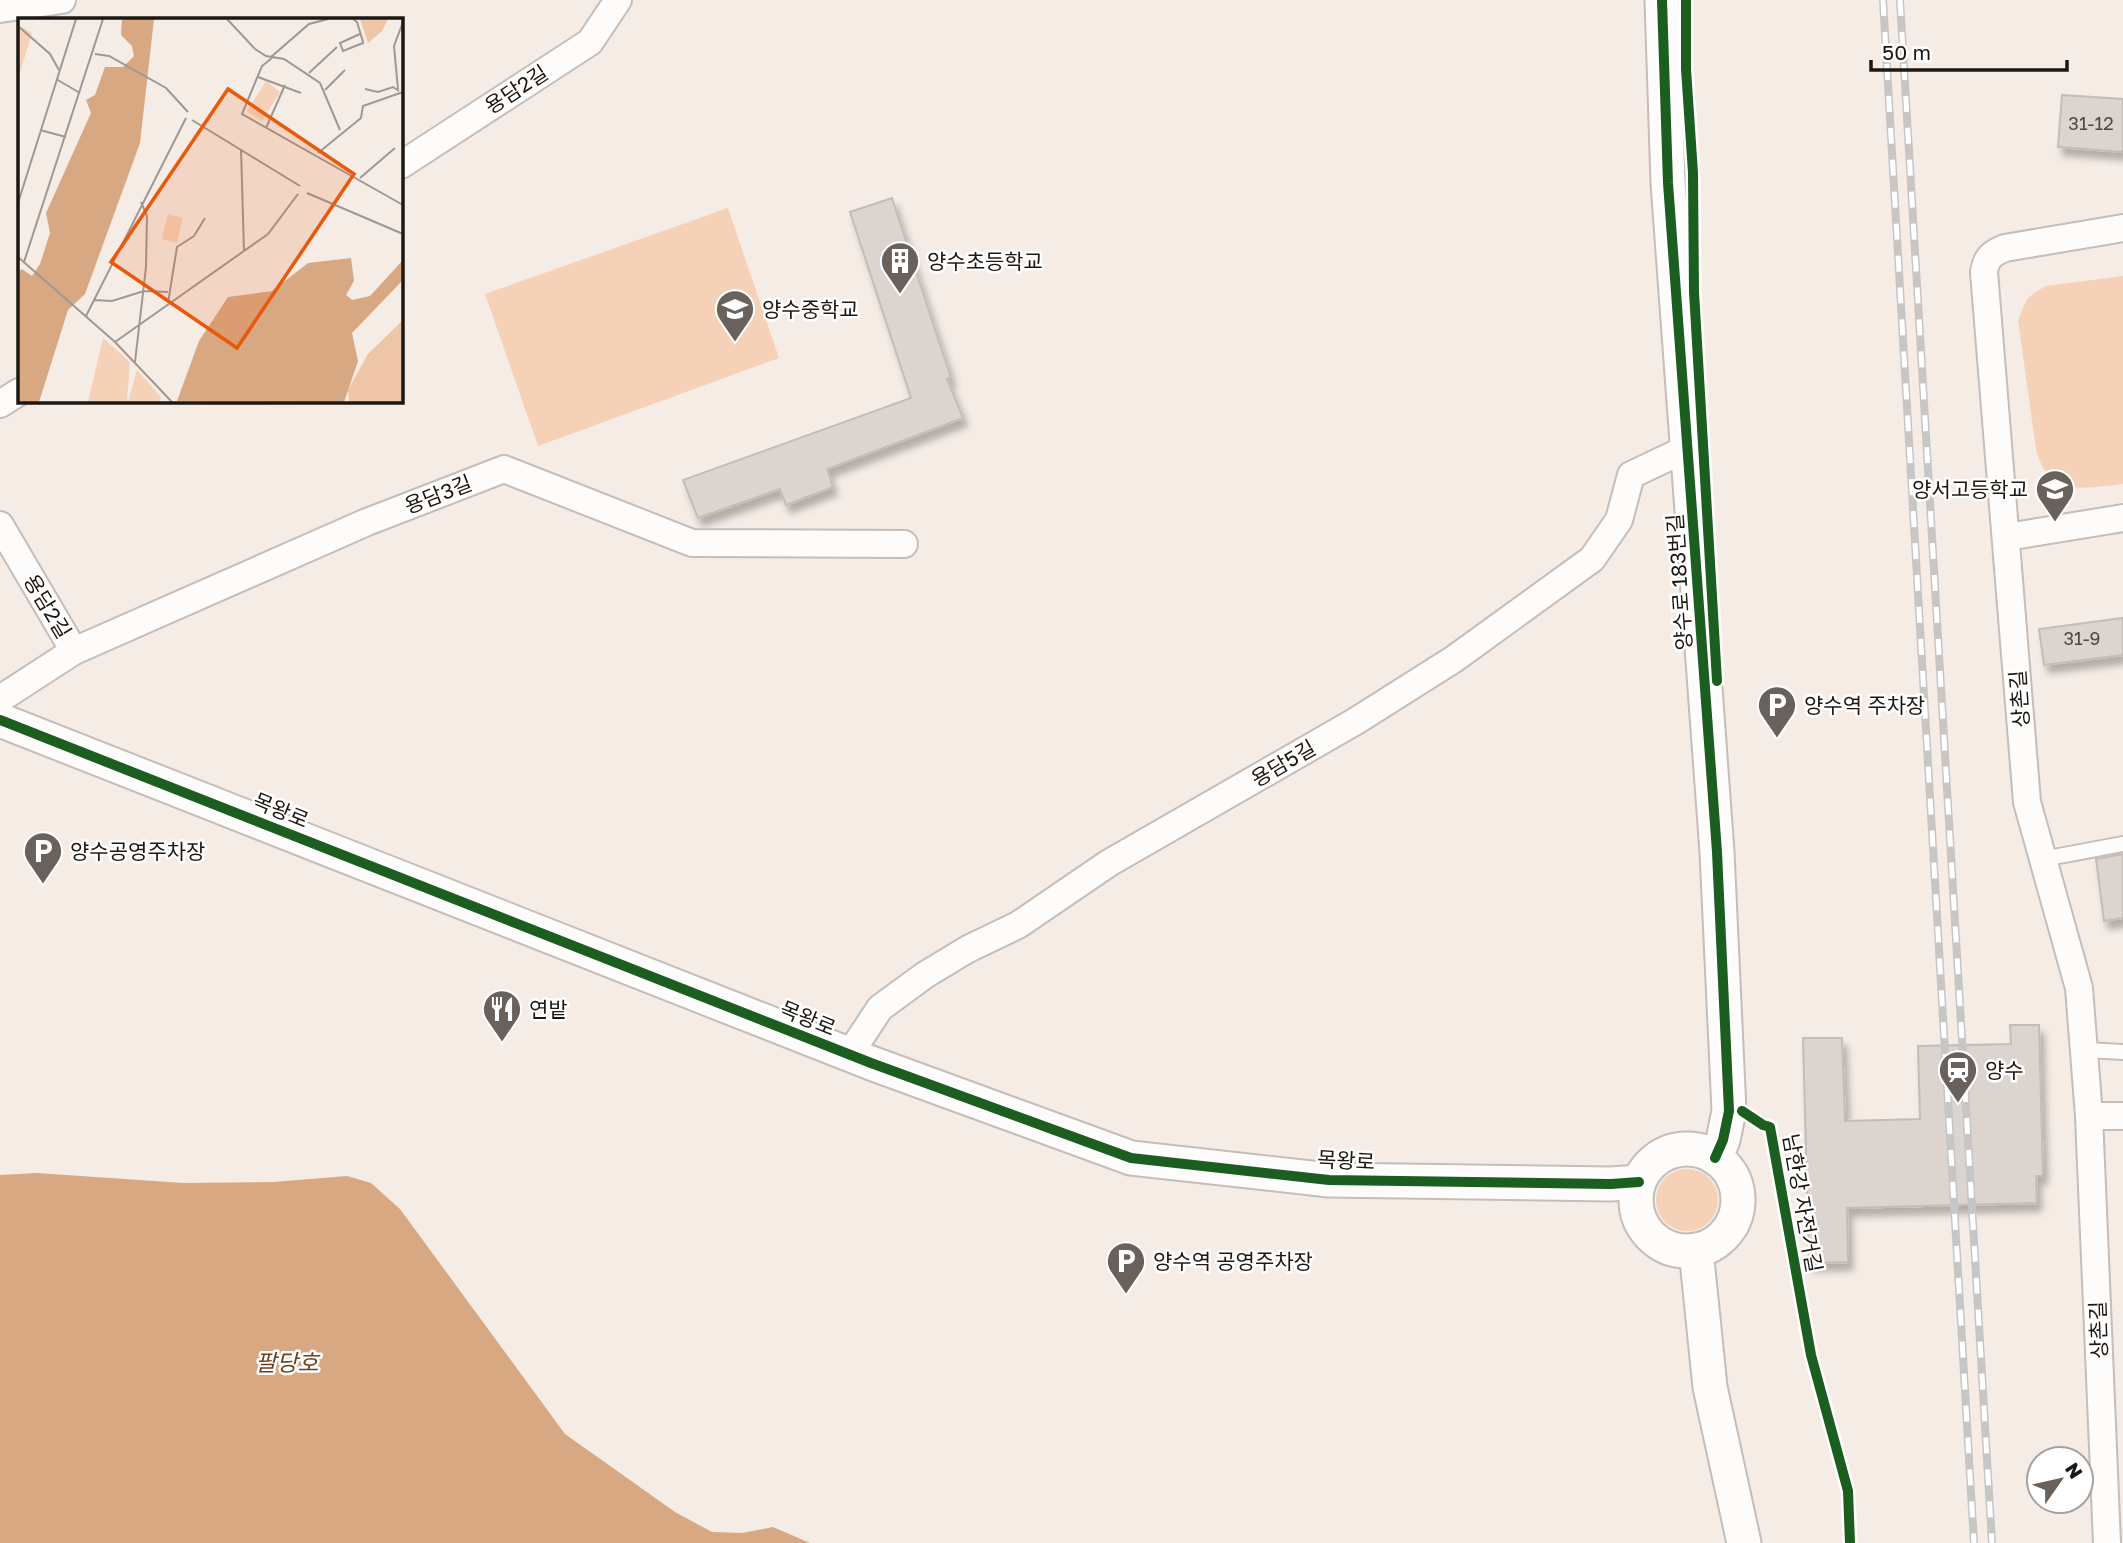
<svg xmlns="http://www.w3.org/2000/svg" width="2123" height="1543" viewBox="0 0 2123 1543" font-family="'Golos Text','Noto Sans KR',sans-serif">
  <defs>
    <filter id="shadow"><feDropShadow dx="4.5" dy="8" stdDeviation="3.5" flood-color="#0004"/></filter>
  </defs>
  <rect width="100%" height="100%" fill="#f5ece5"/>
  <g fill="#f5d2b7">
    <polygon points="728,208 779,358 538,446 485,294"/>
    <path d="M2123,276v208c-39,4 -75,14 -87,-35l-18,-129 9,-21 8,-7 11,-6z"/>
    <circle cx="1687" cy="1200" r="31"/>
  </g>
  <polygon fill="#d7a882" points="37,1173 183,1183 273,1182 347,1176 371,1183 400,1209 565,1434 675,1512 712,1532 742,1533 773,1527 810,1543 0,1543 0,1175"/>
  <g fill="#dcd4ce" stroke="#c3bcb7" stroke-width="2" filter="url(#shadow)">
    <polygon points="2062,95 2123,99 2123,152 2058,147"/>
    <polygon points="892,198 951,378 947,379 963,418 827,469 833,487 786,505 780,489 698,518 683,480 911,398 850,212"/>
    <polygon points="2123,618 2123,655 2044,665 2039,629"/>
    <polygon points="2123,854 2123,918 2104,921 2096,859"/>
    <polygon points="2010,1025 2039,1025 2043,1176 2036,1176 2037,1203 1847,1208 1848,1262 1809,1263 1803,1038 1842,1038 1845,1121 1920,1119 1918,1046 2011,1044"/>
  </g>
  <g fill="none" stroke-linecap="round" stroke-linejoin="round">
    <g stroke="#c4bdb8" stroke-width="18">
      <g id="service">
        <polyline points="2043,859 2123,844"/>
        <polyline points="2085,1050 2123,1052"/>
      </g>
    </g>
    <g stroke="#c4bdb8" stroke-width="30">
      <g id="minor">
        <polyline points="0,9 62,0"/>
        <polyline points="401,165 590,42 618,0"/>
        <polyline points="0,404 19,392"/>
        <polyline points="0,525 74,651"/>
        <polyline points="2007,537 2123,518"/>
        <polyline points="0,699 74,651 367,522 504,469 692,543 904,544"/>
        <polyline points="849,1055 880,1008 925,975 968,949 1018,925 1109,863 1356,721 1454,659 1592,559 1619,520 1631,475 1688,448"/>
        <polyline points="2089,1116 2123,1116"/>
        <path d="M2107,1543l-18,-427 -10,-128 -52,-186 -43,-530c2,-14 8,-19 21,-24l118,-20"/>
      </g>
    </g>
    <g stroke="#c4bdb8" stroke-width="37">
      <g id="tertiary">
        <polyline points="1662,0 1668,183 1717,852 1729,1111 1723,1140 1715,1158"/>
        <polyline points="0,720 871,1063 1131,1158 1329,1180 1611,1184 1639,1182"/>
        <circle cx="1687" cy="1200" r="51"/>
        <polyline points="1696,1250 1710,1387 1744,1543"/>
      </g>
    </g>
    <use href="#service" stroke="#fefcfb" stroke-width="14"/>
    <use href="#minor" stroke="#fefcfb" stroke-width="26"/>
    <use href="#tertiary" stroke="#fefcfb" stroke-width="33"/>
    <g stroke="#c8c6c4" stroke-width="8">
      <g id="rail">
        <polyline points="1883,0 1974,1543"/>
        <polyline points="1900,0 1992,1543"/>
      </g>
    </g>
    <use href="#rail" stroke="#fff" stroke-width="5" stroke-dasharray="16" stroke-linecap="butt"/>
    <g stroke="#fff" stroke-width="15">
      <g id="cycleway">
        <polyline points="1662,0 1668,183 1717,852 1729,1111 1723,1140 1715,1158"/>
        <polyline points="1686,0 1686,69 1693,173 1694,292 1717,681"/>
        <polyline points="0,720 871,1063 1131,1158 1329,1180 1611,1184 1639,1182"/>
        <polyline points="1742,1111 1763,1125 1770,1127 1811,1355 1848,1491 1850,1543"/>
      </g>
    </g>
    <use href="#cycleway" stroke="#1b5e20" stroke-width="10"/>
  </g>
  <defs>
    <g id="building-pin" transform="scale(2.0125)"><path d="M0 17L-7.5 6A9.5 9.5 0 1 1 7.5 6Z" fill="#69625c" stroke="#fff"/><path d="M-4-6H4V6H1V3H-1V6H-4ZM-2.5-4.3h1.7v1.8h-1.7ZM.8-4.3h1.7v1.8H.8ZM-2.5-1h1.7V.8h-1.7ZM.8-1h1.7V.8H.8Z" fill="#fff"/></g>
    <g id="school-pin" transform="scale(2.0125)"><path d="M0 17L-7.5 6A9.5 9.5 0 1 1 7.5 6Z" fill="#69625c" stroke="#fff"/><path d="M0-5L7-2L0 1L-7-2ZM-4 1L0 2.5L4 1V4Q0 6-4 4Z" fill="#fff"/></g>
    <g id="parking-pin" transform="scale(2.0125)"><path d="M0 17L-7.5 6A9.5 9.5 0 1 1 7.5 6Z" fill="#69625c" stroke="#fff"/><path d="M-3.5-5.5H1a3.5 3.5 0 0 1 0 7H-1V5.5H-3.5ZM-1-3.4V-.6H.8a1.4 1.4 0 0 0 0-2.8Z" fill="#fff"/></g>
    <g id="restaurant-pin" transform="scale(2.0125)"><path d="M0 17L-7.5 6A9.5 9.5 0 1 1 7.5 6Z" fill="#69625c" stroke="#fff"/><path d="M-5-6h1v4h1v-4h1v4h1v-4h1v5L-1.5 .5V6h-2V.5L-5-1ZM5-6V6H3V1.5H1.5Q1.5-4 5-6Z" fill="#fff"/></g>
    <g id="station-pin" transform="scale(2.0125)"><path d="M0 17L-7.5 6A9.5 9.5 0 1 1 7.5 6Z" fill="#69625c" stroke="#fff"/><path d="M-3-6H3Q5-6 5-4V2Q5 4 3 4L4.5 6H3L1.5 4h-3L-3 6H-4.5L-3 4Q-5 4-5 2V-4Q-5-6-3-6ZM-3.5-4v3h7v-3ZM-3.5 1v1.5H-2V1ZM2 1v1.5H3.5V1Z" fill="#fff"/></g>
  </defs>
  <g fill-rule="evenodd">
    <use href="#building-pin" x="900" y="261"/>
    <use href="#school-pin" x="735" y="309"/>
    <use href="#school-pin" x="2055" y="489"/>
    <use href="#parking-pin" x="1777" y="705"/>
    <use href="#parking-pin" x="43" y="851"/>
    <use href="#restaurant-pin" x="502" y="1009"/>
    <use href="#station-pin" x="1958" y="1070"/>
    <use href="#parking-pin" x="1126" y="1261"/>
  </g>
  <g text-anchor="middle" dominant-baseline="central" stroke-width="5" stroke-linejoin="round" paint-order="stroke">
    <g font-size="18" fill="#4e4742">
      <text x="2091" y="123">31-12</text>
      <text x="2082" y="638">31-9</text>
    </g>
    <g font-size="21" fill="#1d1712" stroke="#fff">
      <text transform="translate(516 89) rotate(-33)">용담2길</text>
      <text transform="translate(438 494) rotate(-21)">용담3길</text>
      <text transform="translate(1679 582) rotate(-94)">양수로 183번길</text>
      <text transform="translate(48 606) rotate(59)">용담2길</text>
      <text transform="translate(2019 699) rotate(-94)">상촌길</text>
      <text transform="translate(1283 763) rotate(-30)">용담5길</text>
      <text transform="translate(281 810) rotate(22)">목왕로</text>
      <text transform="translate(808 1018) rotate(22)">목왕로</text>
      <text transform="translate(1346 1160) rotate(3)">목왕로</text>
      <text transform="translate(1803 1203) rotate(80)">남한강 자전거길</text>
      <text transform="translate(2098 1330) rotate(-92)">상촌길</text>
    </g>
    <g font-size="21" fill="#1d1712" stroke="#fff" text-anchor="start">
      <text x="927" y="261">양수초등학교</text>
      <text x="762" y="309">양수중학교</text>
      <text x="2028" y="489" text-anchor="end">양서고등학교</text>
      <text x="1804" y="705">양수역 주차장</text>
      <text x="70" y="851">양수공영주차장</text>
      <text x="529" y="1009">연밭</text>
      <text x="1985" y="1070">양수</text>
      <text x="1153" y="1261">양수역 공영주차장</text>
    </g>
    <g font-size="23" font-style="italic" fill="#6e421c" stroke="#fff">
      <text x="287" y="1362">팔당호</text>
    </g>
  </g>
  <g transform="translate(18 18)">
    <rect width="385" height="385" fill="#f5ece5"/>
    <path d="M0,7l14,8 -14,46zM248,63l14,11 -18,29 -15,-10zM150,196l15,4 -6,25 -15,-4zM85,320l27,24 -3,40h-39zM119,352l24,27 -2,5h-31z" fill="#f5d2b7"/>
    <path d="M370,1l-6,12 -14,12 -8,-24zM385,302v82h-54l-1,-12 20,-36z" fill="#eec6a7"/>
    <path d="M104,1h32l-14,124 -55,151 -17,16 -29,92h-21v-130l4,-3 10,7 8,-12 10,-31 -4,-20 45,-100 -5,-13 9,-5 10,-28h18l11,-11 -2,-10 -11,-11zM333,240l3,23 -8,14 6,5 18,-4 33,-36v20l-51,53 6,28 -14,41 -167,-1 22,-60 29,-44 44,-6 36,-28z" fill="#d7a882"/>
    <path fill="none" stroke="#9f9791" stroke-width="2" d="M209,1l28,30 11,7 18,3 36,24 20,47M335,1l4,3 6,20v1l-20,8 -3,-8 20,-9M0,8l32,28 9,16M77,36l14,2 57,32 22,24M253,39l38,-33 19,-5M254,40l-10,8 -20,48 161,91M291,55l28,-26M240,59l43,16M38,61l24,14M347,71l13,3 15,-5 6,4M380,71l-4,-43 9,-24M307,72l20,-20M174,102l108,66M248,110l19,-43M22,112l26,7M223,131l3,102M300,135l43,-35 2,-12 40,-14M342,160l35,-30M289,175l96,41M0,185l58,-184M0,239l97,85 57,60M6,244l79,-243M76,282l18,1 32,-10 24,1M150,285l9,-56 17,-11 11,-18M68,298l100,-198M97,324l153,-108 30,-40M117,344l11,-95 1,-51 -6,-14"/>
    <path fill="#e8590c" fill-opacity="0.15" stroke="#e8590c" stroke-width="3.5" d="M210,71l126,85 -117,174 -126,-86z"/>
    <rect width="385" height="385" fill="none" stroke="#1d1712" stroke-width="3.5"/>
  </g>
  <g transform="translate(2060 1480) rotate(56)"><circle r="33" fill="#ffffff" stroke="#a5a2a0" stroke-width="2"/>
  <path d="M0-5L12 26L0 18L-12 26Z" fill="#69625c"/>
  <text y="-10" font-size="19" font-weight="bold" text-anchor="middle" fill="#1d1712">N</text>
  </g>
  <path d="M1871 60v10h196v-10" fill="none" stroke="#1d1712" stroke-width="3.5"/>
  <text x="1882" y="60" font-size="21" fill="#1d1712" stroke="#ffffff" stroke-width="5" paint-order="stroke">50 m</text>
</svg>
